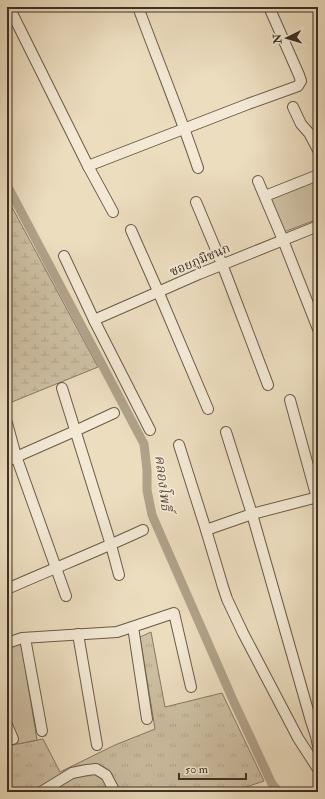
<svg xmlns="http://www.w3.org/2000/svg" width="325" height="799" viewBox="0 0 325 799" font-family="'IM FELL Double Pica','Noto Serif Thai',serif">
  <defs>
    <pattern id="grass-tufts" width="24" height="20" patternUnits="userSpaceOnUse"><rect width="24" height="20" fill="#cec0a4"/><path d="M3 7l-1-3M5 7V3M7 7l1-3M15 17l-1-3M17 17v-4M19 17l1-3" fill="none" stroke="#b2a58d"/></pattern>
    <pattern id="wetland-marsh" width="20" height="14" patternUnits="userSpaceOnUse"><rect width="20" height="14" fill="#cec0a4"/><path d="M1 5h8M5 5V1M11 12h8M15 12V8" fill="none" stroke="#b2a58d"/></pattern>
  </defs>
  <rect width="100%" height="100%" fill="#ecddbf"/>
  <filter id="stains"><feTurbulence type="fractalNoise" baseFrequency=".005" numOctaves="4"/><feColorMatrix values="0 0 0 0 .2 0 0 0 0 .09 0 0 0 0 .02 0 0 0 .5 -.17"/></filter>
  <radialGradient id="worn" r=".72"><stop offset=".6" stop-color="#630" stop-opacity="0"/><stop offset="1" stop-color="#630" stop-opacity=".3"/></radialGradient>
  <polygon fill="url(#grass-tufts)" stroke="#867864" points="151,632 165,707 222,693 264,781 231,792 7,792 7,746 43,739 60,772 115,745 155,729 140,637"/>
  <polygon fill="url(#wetland-marsh)" stroke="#867864" points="7,198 98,367 7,404"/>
  <g fill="#cec0a4" stroke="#867864">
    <polygon points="318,179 318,219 284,232 271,199"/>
    <polygon points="15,644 20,644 22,648 37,740 18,744 7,716 7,647"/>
  </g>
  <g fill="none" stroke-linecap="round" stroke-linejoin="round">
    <polyline stroke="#b0a28a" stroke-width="9" points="7,185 144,444 147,470 147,490 152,515 233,700 272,784 279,792"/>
    <g stroke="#695b4a" stroke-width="12">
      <g id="minor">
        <polyline points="9,7 88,166 113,212"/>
        <path d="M138,7c20,54 42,107 60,161"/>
        <polyline points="293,107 301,124 309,133 318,150"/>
        <polyline points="88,166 248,104 298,86 301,81 299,75 269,7"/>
        <polyline points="258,181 283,240 318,329"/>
        <polyline points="265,196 318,175"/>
        <polyline points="196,202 222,264 268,385"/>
        <polyline points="131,230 158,291 208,409"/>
        <polyline points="64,256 94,320 150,430"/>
        <polyline points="94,320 199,274 318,226"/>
        <polyline points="62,388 111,545 119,575"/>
        <polyline points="290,400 318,502"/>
        <polyline points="7,423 16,456 66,596"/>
        <polyline points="226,432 252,514 311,721 316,736 318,746"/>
        <polyline points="179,445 206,530 223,587 227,599 243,633 298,738 318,769"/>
        <polyline points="7,461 75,431 114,413"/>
        <polyline points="206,530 252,514 318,497"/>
        <path d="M7,589c45,-20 91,-38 136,-59"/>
        <polyline points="133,627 147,719"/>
        <polyline points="78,634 97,745"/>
        <polyline points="25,638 42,731"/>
        <polyline points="7,643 22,638 117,632 174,613 191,687"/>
        <polyline points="7,725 13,739"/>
        <polyline points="41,792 72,773 87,770 96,769 106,775 115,792"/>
      </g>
    </g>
    <use href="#minor" stroke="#f3e9d5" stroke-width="10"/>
  </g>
  <g text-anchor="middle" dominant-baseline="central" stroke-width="3.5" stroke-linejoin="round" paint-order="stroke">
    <g font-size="13" fill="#3d3023" stroke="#f3e9d5">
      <text transform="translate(200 260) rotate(-23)">ซอยภูมิชนก</text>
    </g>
    <g font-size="14" font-style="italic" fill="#5a4c3d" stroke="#f3e9d5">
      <text transform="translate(163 483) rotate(83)">คลองโพธิ์</text>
    </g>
  </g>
  <rect width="325" height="799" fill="none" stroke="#ecddbf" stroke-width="24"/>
  <rect x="8" y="8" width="309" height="783" fill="none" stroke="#3d3023" stroke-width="2"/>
  <rect x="12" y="12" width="301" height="775" fill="none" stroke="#3d3023"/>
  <g transform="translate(287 38) rotate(265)" stroke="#f3e9d5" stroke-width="3" paint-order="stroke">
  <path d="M0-3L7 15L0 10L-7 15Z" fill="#3d3023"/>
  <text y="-6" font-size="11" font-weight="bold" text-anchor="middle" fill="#3d3023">N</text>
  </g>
  <path d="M179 773v6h67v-6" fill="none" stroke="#3d3023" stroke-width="2"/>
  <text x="185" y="773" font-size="12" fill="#3d3023" stroke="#f3e9d5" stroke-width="3" paint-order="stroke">50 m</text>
  <rect width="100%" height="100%" filter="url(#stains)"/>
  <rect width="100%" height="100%" fill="url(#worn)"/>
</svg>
